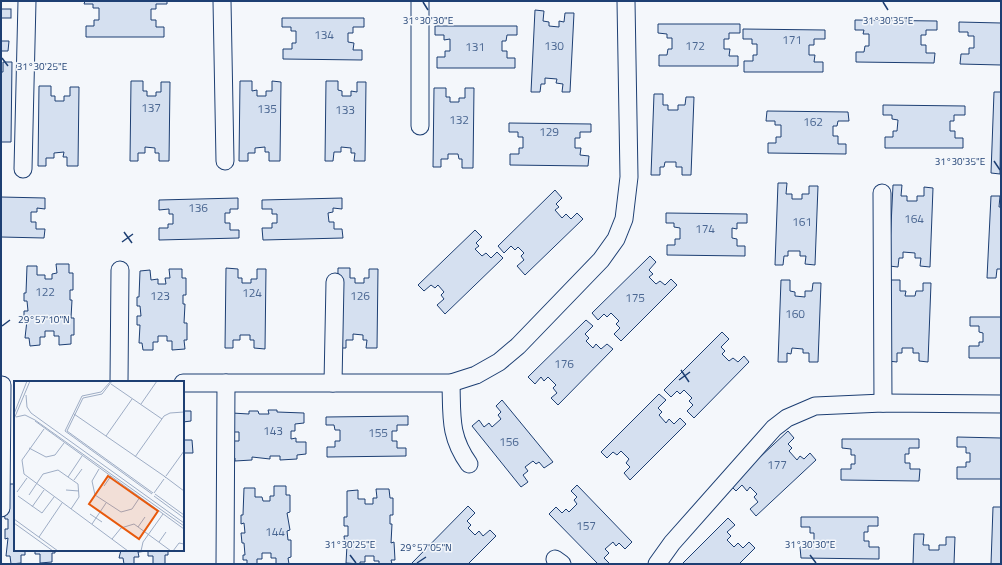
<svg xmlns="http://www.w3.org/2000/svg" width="1002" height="565" viewBox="0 0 1002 565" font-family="'Titillium Web',sans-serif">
  <rect width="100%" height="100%" fill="#f4f7fb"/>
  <g fill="#d5e0f0" stroke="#1d3f73">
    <polygon points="85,1 167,1 167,4 156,4 156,9 151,9 151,20 156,20 156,27 164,27 164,37 86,37 86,26 94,26 94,20 99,20 99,8 93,8 93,4 84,4"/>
    <rect x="1" y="9" width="10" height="9"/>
    <polygon points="535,10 544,11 543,21 549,22 549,26 559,27 559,21 564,22 565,13 574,13 570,92 562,92 563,84 556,83 557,79 545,78 545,84 541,84 540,92 531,92"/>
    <polygon points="282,18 364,18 364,27 353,27 353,33 348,33 348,42 354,43 353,50 362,50 362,60 283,59 283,49 292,49 292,43 296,43 296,31 291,31 291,27 282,27"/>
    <polygon points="855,20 937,21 937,30 926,30 926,35 921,35 921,45 926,45 926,53 935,53 934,63 856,62 856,52 864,52 865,46 869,46 869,34 863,34 864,30 855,30"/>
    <polygon points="959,22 1001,23 1001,65 960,64 961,54 969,54 969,48 974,48 974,36 968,36 968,32 959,32"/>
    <polygon points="658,24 740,24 740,33 729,33 729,39 724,39 724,49 730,49 729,56 738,56 738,66 659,66 659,55 667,55 668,49 672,49 672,38 667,38 667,34 658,33"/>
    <polygon points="435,26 517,26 517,35 507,35 506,41 502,41 502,51 507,51 507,58 515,58 515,68 437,68 437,57 445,57 445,51 450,51 450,39 444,40 444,35 435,35"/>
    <polygon points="743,29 825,30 825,39 814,39 814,45 809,45 809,55 815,55 814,62 823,62 823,72 744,72 744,61 753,61 753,55 757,55 757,44 752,44 752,39 743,39"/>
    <polygon points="1,41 9,41 8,51 1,51"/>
    <polygon points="3,62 12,62 11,142 1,142 1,72 3,72"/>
    <polygon points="131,81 143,81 143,91 147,91 147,96 156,96 156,92 161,92 161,82 170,82 169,161 159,161 159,153 155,153 155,148 145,147 145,153 138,153 138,161 130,161"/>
    <polygon points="240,81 252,81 252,91 257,90 257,96 266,96 266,91 272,91 272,81 281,82 280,161 269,161 269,152 265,152 265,147 255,148 255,153 248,153 248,161 239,161"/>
    <polygon points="326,81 338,81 338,90 342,91 342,96 351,96 351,91 357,92 357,82 366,82 365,161 354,161 355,153 351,153 351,148 341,147 341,152 334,152 333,161 325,161"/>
    <polygon points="39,86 51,86 51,96 55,96 55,101 64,101 64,96 70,96 70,87 79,87 78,166 67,166 67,157 63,157 64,152 54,153 54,158 46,158 46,166 38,166"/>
    <polygon points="434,88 446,88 446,97 450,97 450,102 459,102 459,98 465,98 465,88 474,88 473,168 462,168 462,159 459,159 458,154 448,154 448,159 441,159 441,167 433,167"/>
    <polygon points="994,92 1001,92 1000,174 991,173"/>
    <polygon points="654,94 663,94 663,105 668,105 668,110 678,110 678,105 685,105 686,97 694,97 691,175 682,175 682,167 676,167 676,162 665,162 664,167 660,167 660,175 651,175"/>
    <polygon points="883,105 965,106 965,115 954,115 954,121 950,121 950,131 955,131 955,138 963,138 963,148 885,148 885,137 893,137 893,131 897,131 898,120 892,119 892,115 883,115"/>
    <polygon points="767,111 848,112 849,121 838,121 837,126 833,126 833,136 838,136 838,144 846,144 846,154 768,153 768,143 776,143 776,137 781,137 781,125 775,125 775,121 766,121"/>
    <polygon points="509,123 591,124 591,132 580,132 580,138 575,138 575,148 581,148 580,155 589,156 588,166 510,165 510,154 519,154 519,148 523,148 523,137 518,137 518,132 509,132"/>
    <polygon points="778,183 787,183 786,194 792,194 792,199 802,199 802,194 809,194 809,186 818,186 815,265 805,264 806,256 800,256 800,251 788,251 788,256 784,256 783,265 775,265"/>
    <polygon points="893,185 902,185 901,196 907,196 907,201 917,201 917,196 924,196 924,187 933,188 930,267 920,266 921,258 915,258 915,253 903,252 903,258 899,258 898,267 889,266"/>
    <polygon points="555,190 562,198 556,204 559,207 555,210 562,218 566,214 571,219 577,213 583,219 525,275 517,266 524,260 521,256 524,253 518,247 515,250 511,246 504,253 498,246"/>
    <polygon points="991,196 1000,196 999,207 1001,207 1001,269 997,269 996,278 987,278"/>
    <polygon points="1,197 45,198 45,209 37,208 37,212 31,212 31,222 36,222 36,229 45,229 44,238 1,237"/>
    <polygon points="238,198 238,209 230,209 230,213 225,213 225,223 230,223 230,230 239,230 239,238 159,240 159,228 168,228 168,224 173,224 173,214 169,214 169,209 159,210 159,200"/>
    <polygon points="342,198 342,209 333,208 333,212 328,213 329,222 334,222 334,229 342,229 343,238 263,240 262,228 272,228 272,223 277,223 277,214 272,214 272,209 262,209 262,200"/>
    <polygon points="666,213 747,214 747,223 737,223 737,229 732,228 732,238 737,239 737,246 745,246 745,256 667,255 667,245 675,245 675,239 680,239 680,228 674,227 674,223 666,223"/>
    <polygon points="475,230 482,237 476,243 479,246 475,249 482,256 486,253 491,258 497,252 503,258 445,314 437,305 444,299 441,295 444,292 438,285 435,288 431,285 424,291 418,285"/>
    <polygon points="650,256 656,262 649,270 653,274 649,277 656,284 660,281 665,285 671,279 677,285 621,341 614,334 620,328 616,324 619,321 611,313 607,317 604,314 598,320 592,313"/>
    <polygon points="56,264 69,264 69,273 73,273 73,290 70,290 70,300 72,300 71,318 74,318 74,335 71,335 71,344 59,345 59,336 54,336 54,331 45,331 45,337 40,337 40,345 30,346 29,338 25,338 27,320 24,321 24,311 28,311 27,301 24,301 24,293 26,293 27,266 37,266 37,275 45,275 45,279 52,279 52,274 57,273"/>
    <polygon points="226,268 238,269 238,278 242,278 242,283 251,283 251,279 257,279 257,269 266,269 265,349 254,348 254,340 250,340 250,335 240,335 240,340 233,340 233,348 225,348"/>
    <polygon points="338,268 350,268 350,278 355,278 355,283 364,283 364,278 369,278 369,269 378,269 377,348 366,348 367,340 363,340 363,335 353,334 353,340 346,340 346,348 337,348"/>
    <polygon points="169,269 182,269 182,278 186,278 186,295 183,295 183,304 185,304 184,323 187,323 187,340 184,340 185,349 172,350 172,341 167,341 167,336 158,336 158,342 153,342 153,350 143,350 142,343 139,343 140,325 137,325 137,316 141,316 140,306 137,306 137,297 139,297 140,271 150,270 151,280 158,279 158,284 166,284 165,278 170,278"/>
    <polygon points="781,280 790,280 790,291 795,292 795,296 805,297 805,291 812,291 813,283 821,283 818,362 809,362 809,353 803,353 803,349 792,348 791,354 787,353 787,362 778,362"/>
    <polygon points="891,280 900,280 900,291 906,291 905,296 915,296 916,291 923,291 923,283 931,283 928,362 919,361 919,353 913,353 913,348 902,348 902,353 897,353 897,362 888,361"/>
    <polygon points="970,317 1001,317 1001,358 969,358 969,346 979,346 979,342 983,342 983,333 979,332 979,326 970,326"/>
    <polygon points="586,320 593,326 585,334 589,338 586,341 593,348 596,344 601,349 607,344 613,349 558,405 551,398 557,393 553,388 556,385 548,377 544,381 541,377 535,384 528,377"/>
    <polygon points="722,332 729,339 721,347 725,351 722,354 729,361 733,358 738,362 744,356 749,362 694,418 687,411 693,405 689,401 692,398 684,390 680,394 677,391 671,397 664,390"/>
    <polygon points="659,394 666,400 658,408 662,412 659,415 666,423 669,419 674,424 680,418 686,424 630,480 624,473 630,467 626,463 629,459 621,451 617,455 613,452 607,458 601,452"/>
    <polygon points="502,400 553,462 544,468 539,462 536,464 533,461 525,467 528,471 523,475 528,482 521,487 472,426 479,420 484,427 489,423 492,427 501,419 498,415 501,412 496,406"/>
    <polygon points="268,410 277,410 277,412 304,413 304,423 295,424 295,431 291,431 291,439 296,438 296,442 306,442 306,454 297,455 297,459 280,460 280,456 270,456 270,459 252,457 252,460 235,461 235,458 228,458 234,441 239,441 239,432 233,432 232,413 249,414 249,411 258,411 259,414 269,414"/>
    <polygon points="183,411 191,411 191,421 183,422"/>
    <polygon points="408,416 408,425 397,425 397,431 392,431 392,441 397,441 397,448 406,448 406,456 327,457 327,447 335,447 335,441 340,441 340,430 335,430 334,425 326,425 326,417"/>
    <polygon points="788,431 794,438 788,444 792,448 789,451 797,460 800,456 804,459 810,453 816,460 756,516 750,509 758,502 754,497 757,494 750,487 747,491 742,485 736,491 730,485"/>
    <polygon points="957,437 1001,438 1001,479 957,479 957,467 966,467 966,462 970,462 970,453 966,453 966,447 957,447"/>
    <polygon points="842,439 919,439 919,448 909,448 909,454 905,454 905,463 910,463 910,469 920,469 919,481 841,480 841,469 851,469 851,464 855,464 855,455 851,455 851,449 842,448"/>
    <polygon points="183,440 192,440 193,453 183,453 183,457"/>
    <polygon points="8,484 15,484 15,550 25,550 25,555 21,555 21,563 11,564 10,556 6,556 8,538 5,539 5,529 8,529 8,519 5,519 4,511"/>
    <polygon points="577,485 632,542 625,549 619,543 616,546 613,542 605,549 609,553 604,558 610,564 598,564 549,514 556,507 562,513 566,509 569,512 577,504 574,500 577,497 571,491"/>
    <polygon points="274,486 286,486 286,495 290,495 290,512 287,513 290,530 287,531 288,540 291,540 291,557 288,558 289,564 276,564 276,558 271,558 271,553 262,553 262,559 257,559 257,564 247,564 247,560 243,560 243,555 245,555 244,543 242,543 241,533 245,533 244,523 241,524 241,515 243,515 244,488 255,488 255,497 262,497 263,501 270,501 270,496 274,496"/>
    <polygon points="376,489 389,489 390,498 393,498 393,515 390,515 390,524 392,524 391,543 394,542 395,560 391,560 392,564 379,564 379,561 374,561 374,556 365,556 365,562 360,562 360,564 346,563 347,545 345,545 344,536 348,536 348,526 344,526 344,517 347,517 347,491 358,490 358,499 365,499 365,504 373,504 373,498 377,498"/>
    <polygon points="468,506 475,513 467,521 471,525 468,528 475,535 479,531 483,536 490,530 496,536 468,564 411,564"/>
    <polygon points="993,507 1001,507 1001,564 991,564"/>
    <polygon points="801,517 878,517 878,526 868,526 868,532 864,532 864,541 869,541 869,547 879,547 879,559 801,558 800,547 810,547 810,542 814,542 814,533 810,533 810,527 801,527"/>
    <polygon points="728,518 735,525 727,532 731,536 727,540 734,547 738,543 743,548 749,542 755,548 739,564 682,564"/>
    <polygon points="914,534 924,534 923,545 929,545 929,550 939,550 939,545 946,545 946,537 955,537 954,564 913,564"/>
    <polygon points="35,550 55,550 55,553 52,553 52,562 40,563 40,554 35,554"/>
    <polygon points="121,550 168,550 168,555 165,555 165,564 153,564 153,556 148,556 148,551 138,552 139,557 134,557 134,564 124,564 123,558 119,558"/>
  </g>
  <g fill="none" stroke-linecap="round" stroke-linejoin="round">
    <g stroke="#1d3f73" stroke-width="19">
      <g id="minor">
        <polyline points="222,1 225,161"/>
        <polyline points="420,1 420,126"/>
        <polyline points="23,169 27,1"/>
        <polyline points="882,193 883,403"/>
        <polyline points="119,382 120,270"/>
        <polyline points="183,383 451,383 476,375 499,362 518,346 601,260 616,239 624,219 629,177 626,1"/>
        <polyline points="333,383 335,282"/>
        <path d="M451,383c1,33 -2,53 18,81"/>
        <polyline points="1,508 2,385"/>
        <polyline points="555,559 562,564"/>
        <polyline points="225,564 226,383"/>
        <polyline points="657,564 672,543 774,428 787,418 815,406 883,403 1001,404"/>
      </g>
    </g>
    <use href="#minor" stroke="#f4f7fb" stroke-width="17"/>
  </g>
  <path fill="none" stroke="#1d3f73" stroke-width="1.5" d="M423,2l5,8M883,2l5,8M2,58l6,8M994,161l6,9M124,232l8,11M122,242l11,-8M2,326l8,-6M681,370l8,12M679,380l11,-8M350,555l6,8M810,555l6,8M417,563l9,-6"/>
  <g text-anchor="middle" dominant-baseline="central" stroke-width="3" stroke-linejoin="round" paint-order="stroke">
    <g font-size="12" fill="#4b6792">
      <text x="324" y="34">134</text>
      <text x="792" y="39">171</text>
      <text x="554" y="45">130</text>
      <text x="695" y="45">172</text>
      <text x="475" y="46">131</text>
      <text x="151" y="107">137</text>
      <text x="267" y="108">135</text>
      <text x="345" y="109">133</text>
      <text x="459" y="119">132</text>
      <text x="813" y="121">162</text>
      <text x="549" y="131">129</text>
      <text x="198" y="207">136</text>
      <text x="914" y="218">164</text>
      <text x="802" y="221">161</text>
      <text x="705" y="228">174</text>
      <text x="45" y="291">122</text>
      <text x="252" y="292">124</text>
      <text x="160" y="295">123</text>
      <text x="360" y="295">126</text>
      <text x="635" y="297">175</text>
      <text x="795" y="313">160</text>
      <text x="564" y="363">176</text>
      <text x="273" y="430">143</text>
      <text x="378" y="432">155</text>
      <text x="509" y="441">156</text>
      <text x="777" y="464">177</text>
      <text x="586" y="525">157</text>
      <text x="275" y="531">144</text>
    </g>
  </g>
  <g transform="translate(14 381)">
    <rect width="170" height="170" fill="#f4f7fb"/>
    <path fill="none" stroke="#9eadc5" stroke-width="1" d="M97,0l-10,11 -19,4 -17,35 87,63M98,0l-10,13 -19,4 -16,33 86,62M97,3l51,35M12,14l1,12 4,6 153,110M127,23l16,-23M0,33l13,-33M60,33l90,62M2,36l9,-2 10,5 149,106M0,38l16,-38M21,40l149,108M30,48l-22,31 2,14 104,77M92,55l26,-37M15,67l17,9 9,-2 9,-12M121,76l29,-41 6,-3 14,-1M85,88l-7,12 3,14 26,17 11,-3 8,-12M152,95l18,-25M54,96l14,-21M152,97l-2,-2 20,15M60,99l8,-11M90,105l7,-10M52,109l13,1M3,111l10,-14M140,112l10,-14M141,113l29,21M15,114l14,-21 15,-4 20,14 1,13 -8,12M4,115l24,17 12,-16M140,115l30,22M18,126l12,-17M76,133l12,8M0,138l44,32M0,142l39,28M78,143l14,-21M124,146l7,-10M25,156l23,-34M98,158l9,-11 13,-4 37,27M145,161l7,-10M127,170l2,-9 20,-28M159,170l6,-8 5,1"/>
    <path fill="#e8590c" fill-opacity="0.15" stroke="#e8590c" stroke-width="2" d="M94,95l50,35 -19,28 -50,-35z"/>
    <rect width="170" height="170" fill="none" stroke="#1d3f73" stroke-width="2"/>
  </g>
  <g font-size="10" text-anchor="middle" fill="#1d3f73" stroke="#f4f7fb" stroke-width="3" stroke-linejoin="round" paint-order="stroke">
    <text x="428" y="24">31°30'30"E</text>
    <text x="888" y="24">31°30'35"E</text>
    <text x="42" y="70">31°30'25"E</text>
    <text x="960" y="165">31°30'35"E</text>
    <text x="44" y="323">29°57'10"N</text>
    <text x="350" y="548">31°30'25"E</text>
    <text x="810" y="548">31°30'30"E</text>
    <text x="426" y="551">29°57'05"N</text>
  </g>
  <rect width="1002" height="565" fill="none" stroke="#1d3f73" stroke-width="4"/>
</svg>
